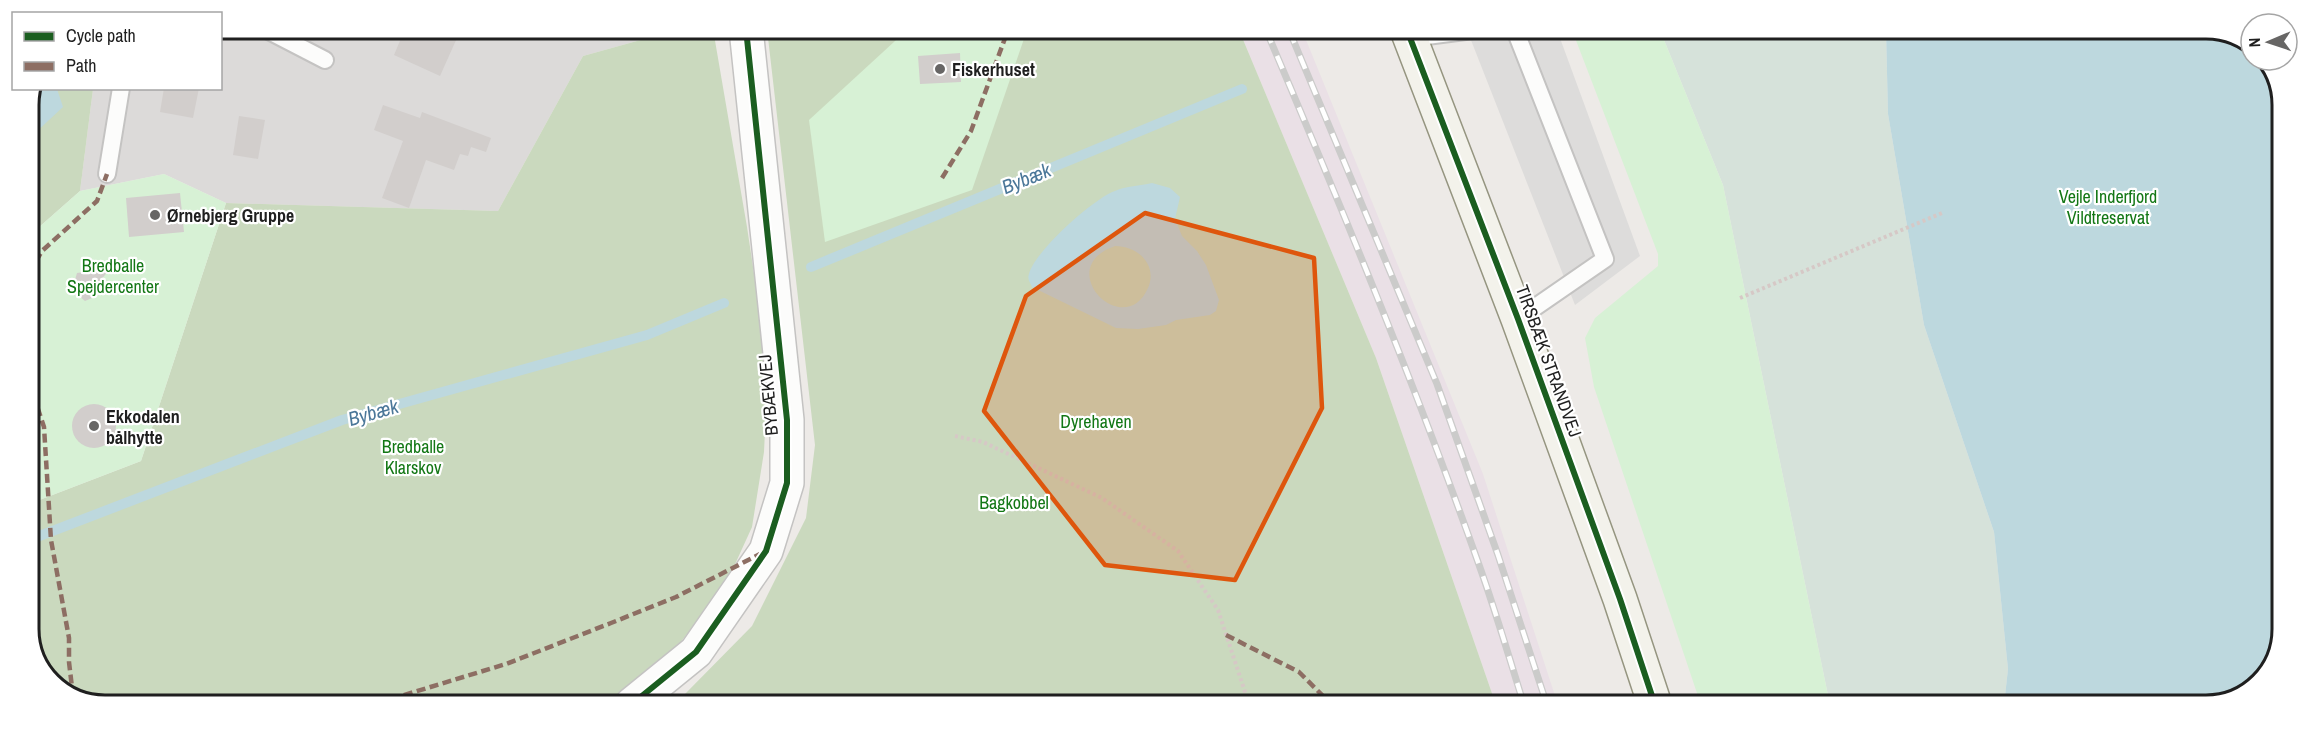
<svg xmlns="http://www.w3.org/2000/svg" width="2311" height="734" viewBox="0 0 2311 734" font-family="'Archivo Narrow',sans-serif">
  <rect width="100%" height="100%" fill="#edeae7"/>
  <polygon fill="#dcdad9" points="221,29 680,29 583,56 498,211 226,203 164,174 80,191 93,89 220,88"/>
  <polygon fill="#eae0e6" points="1239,30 1302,30 1483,474 1558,705 1496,705 1376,358"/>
  <g fill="#cad9be">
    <polygon points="680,29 713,29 747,227 768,366 764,452 752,527 726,584 680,643 608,703 85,703 47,679 29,635 29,504 141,461 226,203 498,211 583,56"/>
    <polygon points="767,29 1239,30 1376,358 1496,705 672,704 685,694 752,626 806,518 815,445"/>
    <polygon points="35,89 93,89 80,191 29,236 29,104"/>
  </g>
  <polygon fill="#d6e2da" points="1660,30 1886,31 1888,114 1924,325 1994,532 2008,669 2004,705 1830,705 1723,185"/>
  <g fill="#d7f1d5">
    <polygon points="907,30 1027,30 972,190 825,242 809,120"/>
    <polygon points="1572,30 1660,30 1723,185 1830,705 1701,705 1594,387 1585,338 1595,318 1658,266 1658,254"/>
    <polygon points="164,174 226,203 141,461 29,504 29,236 80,191"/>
  </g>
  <polygon fill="#dddcdb" points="1467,30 1557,30 1640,256 1575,305"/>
  <g fill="#bdd8de" fill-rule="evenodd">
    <polygon points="1886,31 2226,31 2251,47 2251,60 2266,60 2282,99 2280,649 2252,690 2207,705 2004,705 2008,669 1994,532 1924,325 1888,114"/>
    <polygon points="35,89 57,89 63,107 34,134 29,134 29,104"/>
    <path d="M1152,183l18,5 10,9 -5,22 7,17 15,15 9,14 13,35 -3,11 -6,4 -34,5 -10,5 -28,4 -22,-1 -84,-41c-2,-5 -5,-8 -3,-13 5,-22 65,-76 86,-83 11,-5 25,-5 37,-8zM1115,246c23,0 43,19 33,42 -24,54 -97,-20 -33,-42z"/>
  </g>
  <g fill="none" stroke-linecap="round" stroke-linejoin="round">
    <g stroke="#bdd8de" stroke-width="10">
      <polyline points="811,267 1242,89"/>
      <polyline points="29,540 342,420 647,335 724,303"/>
    </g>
  </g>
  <g fill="#d2cecc">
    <polygon points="405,29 461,29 440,76 394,55"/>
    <polygon points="960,53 961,82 920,84 918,56"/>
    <polygon points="164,88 199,88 193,118 160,112"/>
    <polygon points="383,105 420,118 422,112 491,138 486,152 471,147 468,156 460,154 454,170 426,160 409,208 382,198 403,141 374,130"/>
    <polygon points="239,116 265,120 258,159 233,155"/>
    <polygon points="180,193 184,232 129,237 126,198"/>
    <polygon points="99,263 108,271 101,280 99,295 85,301 72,290 77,273 92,271"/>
    <circle cx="94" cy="426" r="22"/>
  </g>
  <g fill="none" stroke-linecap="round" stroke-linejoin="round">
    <g stroke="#c4c3c2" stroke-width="20">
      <g id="lane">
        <polyline points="265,29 325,60"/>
        <polyline points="1515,30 1605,259 1518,319"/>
        <polyline points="1411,38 1473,30"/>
        <polyline points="107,174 121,88"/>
      </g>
    </g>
    <g stroke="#c4c3c2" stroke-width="36">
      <polyline id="street" points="632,704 696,652 766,551 787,483 787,420 746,29"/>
    </g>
    <g stroke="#959580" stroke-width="36">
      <polyline id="secondary" points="1407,30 1518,319 1620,599 1655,705"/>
    </g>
    <g stroke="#d6c8c6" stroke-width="4" stroke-dasharray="3 3" stroke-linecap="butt">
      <polyline points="1740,298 1942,213"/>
      <polyline points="955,436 983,442 1102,498 1178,551 1218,610 1249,704"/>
    </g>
    <use href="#lane" stroke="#fcfcfb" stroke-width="16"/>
    <use href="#street" stroke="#fcfcfb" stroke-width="33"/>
    <use href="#secondary" stroke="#f3f2eb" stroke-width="33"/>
    <g stroke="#cbcbca" stroke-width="7">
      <g id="rail">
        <path d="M1266,30c75,176 148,352 212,532 17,47 31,95 46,143"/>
        <polyline points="1289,30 1437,384 1498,555 1547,705"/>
      </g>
    </g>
    <use href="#rail" stroke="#fff" stroke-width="4.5" stroke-dasharray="14" stroke-linecap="butt"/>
    <g stroke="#8d6e63" stroke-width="4.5" stroke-dasharray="9 4.5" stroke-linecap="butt">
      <polyline points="942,178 971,131 1008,30"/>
      <polyline points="29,273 42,251 97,201 107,174"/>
      <polyline points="29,382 44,427 51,540 69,638 69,662 73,696"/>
      <polyline points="1226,635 1299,672 1331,704"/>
      <polyline points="378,703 506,664 611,623 676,597 760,554"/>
    </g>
    <g stroke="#fff" stroke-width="10">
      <g id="cycleway">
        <polyline points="1407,30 1518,319 1620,599 1655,705"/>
        <polyline points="632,704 696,652 766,551 787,483 787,420 746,29"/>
      </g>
    </g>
    <use href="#cycleway" stroke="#1b5e20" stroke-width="6"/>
  </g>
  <path fill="#de560d" fill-opacity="0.2" stroke="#de560d" stroke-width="4.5" stroke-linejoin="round" d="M1145,213l169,45 8,150 -87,172 -130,-15 -121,-154 42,-115z"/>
  <g fill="#676665" stroke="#fff" stroke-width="2">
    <circle cx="940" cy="69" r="6"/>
    <circle cx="155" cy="215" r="6"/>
    <circle cx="94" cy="426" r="6"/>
  </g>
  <g text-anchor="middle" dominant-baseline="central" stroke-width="4.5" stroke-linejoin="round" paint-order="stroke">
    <g font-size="18" font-weight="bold" fill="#1f1f1f" stroke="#fff" text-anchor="start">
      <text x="952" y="69">Fiskerhuset</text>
      <text x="167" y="215">Ørnebjerg Gruppe</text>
      <text x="106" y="416">Ekkodalen<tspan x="106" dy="21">bålhytte</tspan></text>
    </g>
    <g font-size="18" fill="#137715" stroke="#fff">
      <text x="2108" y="196">Vejle Inderfjord<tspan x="2108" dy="21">Vildtreservat</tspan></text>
      <text x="113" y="265">Bredballe<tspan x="113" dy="21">Spejdercenter</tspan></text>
      <text x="1096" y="421">Dyrehaven</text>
      <text x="413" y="446">Bredballe<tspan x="413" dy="21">Klarskov</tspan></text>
      <text x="1014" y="502">Bagkobbel</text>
    </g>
    <g font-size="18" fill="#1f1f1f" stroke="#fff">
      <text transform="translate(1549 361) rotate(70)">TIRSBÆK STRANDVEJ</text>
      <text transform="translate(768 395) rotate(-95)">BYBÆKVEJ</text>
    </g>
    <g font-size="20" font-style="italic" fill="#4b7799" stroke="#fff">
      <text transform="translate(1026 178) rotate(-22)">Bybæk</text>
      <text transform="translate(373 412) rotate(-16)">Bybæk</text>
    </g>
  </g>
  <path d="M0 0H2311V734H0ZM105 39H2206A66 66 0 0 1 2272 105V629A66 66 0 0 1 2206 695H105A66 66 0 0 1 39 629V105A66 66 0 0 1 105 39Z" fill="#fff" fill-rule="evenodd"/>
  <path fill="none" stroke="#1f1f1f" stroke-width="3" d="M105 39H2206A66 66 0 0 1 2272 105V629A66 66 0 0 1 2206 695H105A66 66 0 0 1 39 629V105A66 66 0 0 1 105 39Z"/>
  <rect x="12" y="12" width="210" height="78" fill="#ffffff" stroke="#a5a5a5" stroke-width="1.5"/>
  <rect x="24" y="32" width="30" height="9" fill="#1b5e20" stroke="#a5a5a5" stroke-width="1.5"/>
  <text x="66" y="42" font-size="18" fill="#1f1f1f">Cycle path</text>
  <rect x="24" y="62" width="30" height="9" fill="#8d6e63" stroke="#a5a5a5" stroke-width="1.5"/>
  <text x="66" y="72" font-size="18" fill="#1f1f1f">Path</text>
  <g transform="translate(2269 42) rotate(268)"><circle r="28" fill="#ffffff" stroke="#a5a5a5" stroke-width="1.5"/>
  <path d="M0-4.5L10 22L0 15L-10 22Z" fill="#676665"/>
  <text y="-9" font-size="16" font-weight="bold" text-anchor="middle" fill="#1f1f1f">N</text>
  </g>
</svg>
